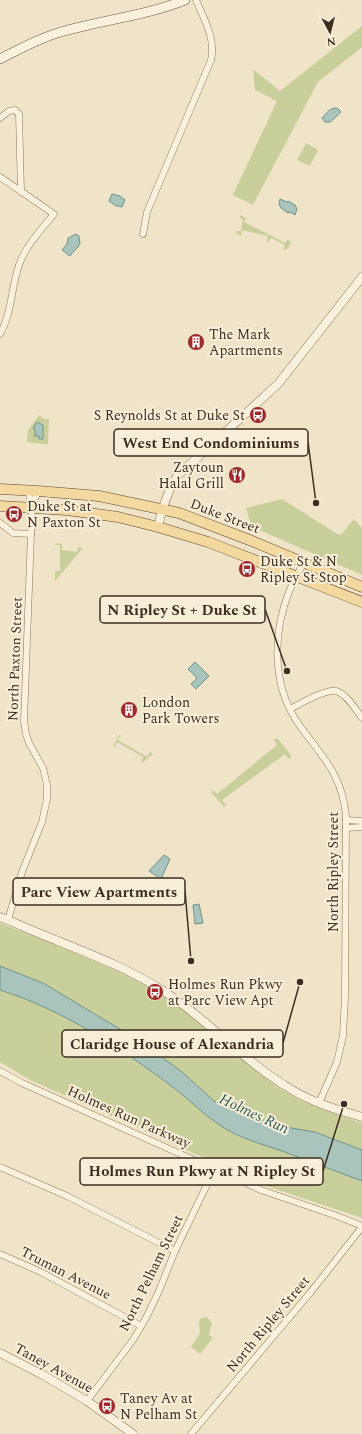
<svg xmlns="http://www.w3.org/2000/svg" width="362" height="1434" viewBox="0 0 362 1434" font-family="Spectral,serif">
  <rect width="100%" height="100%" fill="#f0e4c8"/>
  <g fill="#c9cf9b">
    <polygon points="362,26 362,47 318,82 253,205 233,195 277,101 255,90 253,69 280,91"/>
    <polygon points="306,143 318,150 310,166 297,160"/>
    <polygon points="240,215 246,218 244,222 285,243 287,240 289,240 291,243 286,250 284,250 283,249 285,245 271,238 269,242 267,242 268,236 242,230 241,236 236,233 236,231 241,231 243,219 240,218"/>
    <polygon points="39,415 44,419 49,419 48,444 31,443 31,442 27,442 28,430"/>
    <polygon points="282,499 339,535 342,534 354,519 362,528 362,575 257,529 251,525 246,508"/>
    <polygon points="56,543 62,544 62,550 77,552 78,547 83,548 55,581 55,571 60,571 60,545 55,545"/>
    <polygon points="120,734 121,734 118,740 147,757 150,752 153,754 142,763 141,762 143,757 117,742 115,747 113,746"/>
    <polygon points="275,739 278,739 291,755 291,758 289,759 285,754 222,800 226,805 224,807 211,792 213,790 217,794 277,745 274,740"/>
    <path d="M0,923c62,24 125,47 181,84 32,21 56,52 88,74 10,7 22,15 33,20 20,9 40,15 60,22v27l-47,-18 -30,-5 -34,-9 -37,-17 -33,-30 -43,-31 -95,-57 -43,-17z"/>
    <path d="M0,990c64,20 122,59 176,100 15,11 29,25 45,36 18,13 40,18 61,25 27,10 53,20 80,30v37l-93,-31 -241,-108 -28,-17z"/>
    <polygon points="205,1317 209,1319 212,1324 209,1335 213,1338 200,1354 191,1347 200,1333 199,1324 200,1319"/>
  </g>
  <g fill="#a9c4bc" stroke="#6f938a">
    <path d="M337,108l4,4c-4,3 -6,7 -11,10h-5l-3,-4c5,-5 7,-10 15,-10z"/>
    <polygon points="112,194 120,196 125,200 122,207 118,206 116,206 109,201"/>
    <polygon points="280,199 287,202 288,201 295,205 297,209 295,215 290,212 288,213 281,208 279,204"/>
    <path d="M76,234l3,2 1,8c-2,4 -7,7 -10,12l-8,-6 5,-6 1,-6z"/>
    <polygon points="37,422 43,425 43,439 39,439 39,436 35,436 35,429 33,428"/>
    <polygon points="195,662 209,676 196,689 191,684 197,678 188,669"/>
    <polygon points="164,855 170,859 161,879 149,871"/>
    <polygon points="199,904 203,923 195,924 193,905"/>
    <path d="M0,966l43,17 95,57 43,31 33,30 37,17 34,9 30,5 47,18v31c-27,-10 -53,-20 -80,-30 -21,-7 -43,-13 -61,-25 -17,-11 -31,-26 -47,-38 -53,-40 -111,-78 -174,-98z"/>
  </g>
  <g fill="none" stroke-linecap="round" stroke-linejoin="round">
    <g stroke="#8d765c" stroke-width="7">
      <g id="minor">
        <polyline points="0,118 9,111 15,110 19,114 21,192"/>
        <path d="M0,177l54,37c-13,16 -28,31 -35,51 -8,23 -7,48 -19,69"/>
        <path d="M143,234l4,-22 64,-152c5,-21 -7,-41 -15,-60"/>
        <polyline points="32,507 38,491"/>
        <polyline points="0,523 13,533 31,534"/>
        <path d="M304,562c-5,10 -11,20 -15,30 -17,43 -17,96 11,134 23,32 42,48 46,90l-1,180 -2,40 -6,26 -18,41"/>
        <path d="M290,709c10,-5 35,-20 46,-18 11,3 20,19 26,27"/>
        <polyline points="346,820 362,821"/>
        <polyline points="346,828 362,827"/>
        <polyline points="8,920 22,872 42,822 47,799 47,785 43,768 29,743 26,734 24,721 32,507 28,490"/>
        <polyline points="0,1071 22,1083 261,1190 337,1216 362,1226"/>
        <polyline points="0,1167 67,1196 175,1251"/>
        <polyline points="0,1254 41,1272 141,1326"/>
        <polyline points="87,1401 133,1340 146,1318 159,1291 175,1251 214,1170"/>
        <polyline points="191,1434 310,1293 362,1227"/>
      </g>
    </g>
    <g stroke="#8d765c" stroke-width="9">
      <g id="tertiary">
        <path d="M158,527c4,-18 9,-35 19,-51l101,-92 84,-107"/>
        <path d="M0,917c18,7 35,15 53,22 40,16 79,31 115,55 41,27 74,65 116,91 24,16 50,24 78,32"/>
        <polyline points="0,1353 43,1375 87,1401 133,1434"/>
      </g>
    </g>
    <g stroke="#6f573f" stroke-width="10">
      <path id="secondary" d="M0,59c20,-10 39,-21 61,-27 41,-12 84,-16 124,-32"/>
    </g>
    <g stroke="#5b4430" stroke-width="11">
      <g id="primary">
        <polyline points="0,489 38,491 99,496 179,513 252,541 362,587"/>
        <polyline points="0,506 67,510 118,517 158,527 208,542 362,602"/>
      </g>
    </g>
    <use href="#minor" stroke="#faf1dc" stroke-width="6"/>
    <use href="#tertiary" stroke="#faf1dc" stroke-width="8"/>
    <use href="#secondary" stroke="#faf1dc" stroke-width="9"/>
    <use href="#primary" stroke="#f3d9a0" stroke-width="10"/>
  </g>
  <defs>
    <g id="building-disc" transform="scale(0.9)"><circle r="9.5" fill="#9e2a2b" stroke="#f7eed8"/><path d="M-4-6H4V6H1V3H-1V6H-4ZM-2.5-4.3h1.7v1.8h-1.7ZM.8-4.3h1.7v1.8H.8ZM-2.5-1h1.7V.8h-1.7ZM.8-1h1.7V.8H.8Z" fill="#fff"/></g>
    <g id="bus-disc" transform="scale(0.9)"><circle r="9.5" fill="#9e2a2b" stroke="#f7eed8"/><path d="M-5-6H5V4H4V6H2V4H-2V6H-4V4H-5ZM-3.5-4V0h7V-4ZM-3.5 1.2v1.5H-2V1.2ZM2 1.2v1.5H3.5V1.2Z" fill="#fff"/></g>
    <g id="restaurant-disc" transform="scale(0.9)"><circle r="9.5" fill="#9e2a2b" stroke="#f7eed8"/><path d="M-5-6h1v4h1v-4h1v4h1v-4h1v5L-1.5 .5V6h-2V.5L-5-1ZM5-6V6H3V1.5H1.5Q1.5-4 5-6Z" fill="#fff"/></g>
  </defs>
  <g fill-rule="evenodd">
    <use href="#building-disc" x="196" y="342"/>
    <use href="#bus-disc" x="258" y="415"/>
    <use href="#restaurant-disc" x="237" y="475"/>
    <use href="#bus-disc" x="14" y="514"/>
    <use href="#bus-disc" x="247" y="569"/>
    <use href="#building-disc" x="129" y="710"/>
    <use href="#bus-disc" x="155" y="992"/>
    <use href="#bus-disc" x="107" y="1406"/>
  </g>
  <g text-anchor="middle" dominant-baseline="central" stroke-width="4" stroke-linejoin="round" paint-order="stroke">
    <g font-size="14" fill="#3d2e20" stroke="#f7eed8" text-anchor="start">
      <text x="209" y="334">The Mark<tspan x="209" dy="16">Apartments</tspan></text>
      <text x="245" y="415" text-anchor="end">S Reynolds St at Duke St</text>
      <text x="224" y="467" text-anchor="end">Zaytoun<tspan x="224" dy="16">Halal Grill</tspan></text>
      <text x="27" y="506">Duke St at<tspan x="27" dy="16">N Paxton St</tspan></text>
      <text x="260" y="561">Duke St &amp; N<tspan x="260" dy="16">Ripley St Stop</tspan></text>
      <text x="142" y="702">London<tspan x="142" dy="16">Park Towers</tspan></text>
      <text x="168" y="984">Holmes Run Pkwy<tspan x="168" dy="16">at Parc View Apt</tspan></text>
      <text x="120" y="1398">Taney Av at<tspan x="120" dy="16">N Pelham St</tspan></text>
    </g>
    <g font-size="14" fill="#3d2e20" stroke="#f7eed8">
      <text transform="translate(225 516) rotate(21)">Duke Street</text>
      <text transform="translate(15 659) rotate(-88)">North Paxton Street</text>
      <text transform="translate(333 872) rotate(-90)">North Ripley Street</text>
      <text transform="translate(129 1117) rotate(24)">Holmes Run Parkway</text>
      <text transform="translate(66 1273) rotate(27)">Truman Avenue</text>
      <text transform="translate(151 1273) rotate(-64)">North Pelham Street</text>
      <text transform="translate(268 1324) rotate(-50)">North Ripley Street</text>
      <text transform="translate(54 1368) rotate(29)">Taney Avenue</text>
    </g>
    <g font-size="15" font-style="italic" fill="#2f5d5a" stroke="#f7eed8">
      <text transform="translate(254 1114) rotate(25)">Holmes Run</text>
    </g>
  </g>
  <path fill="none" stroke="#3d2e20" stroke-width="1.5" d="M316 503L308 442M287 671L265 609M191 961L185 891M300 982L283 1043M344 1104L323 1171"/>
  <g fill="#3d2e20" stroke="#f7eed8" stroke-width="1.5">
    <circle cx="316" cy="503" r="4"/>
    <circle cx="287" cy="671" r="4"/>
    <circle cx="191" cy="961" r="4"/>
    <circle cx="300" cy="982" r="4"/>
    <circle cx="344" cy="1104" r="4"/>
  </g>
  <g fill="#f7eed8" stroke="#3d2e20" stroke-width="1.5">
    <rect x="114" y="429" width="194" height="27" rx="4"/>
    <rect x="100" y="596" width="165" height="27" rx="4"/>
    <rect x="13" y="878" width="172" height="27" rx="4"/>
    <rect x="62" y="1030" width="221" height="27" rx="4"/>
    <rect x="80" y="1158" width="243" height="27" rx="4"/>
  </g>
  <g font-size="15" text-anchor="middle" font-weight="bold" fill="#3d2e20">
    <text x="211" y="448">West End Condominiums</text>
    <text x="182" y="615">N Ripley St + Duke St</text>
    <text x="99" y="897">Parc View Apartments</text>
    <text x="172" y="1049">Claridge House of Alexandria</text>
    <text x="202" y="1176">Holmes Run Pkwy at N Ripley St</text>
  </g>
  <g transform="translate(330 32) rotate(173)" stroke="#f7eed8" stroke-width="3" paint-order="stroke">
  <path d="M0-3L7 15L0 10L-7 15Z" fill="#3d2e20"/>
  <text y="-6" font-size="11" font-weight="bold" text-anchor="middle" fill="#3d2e20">N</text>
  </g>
</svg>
